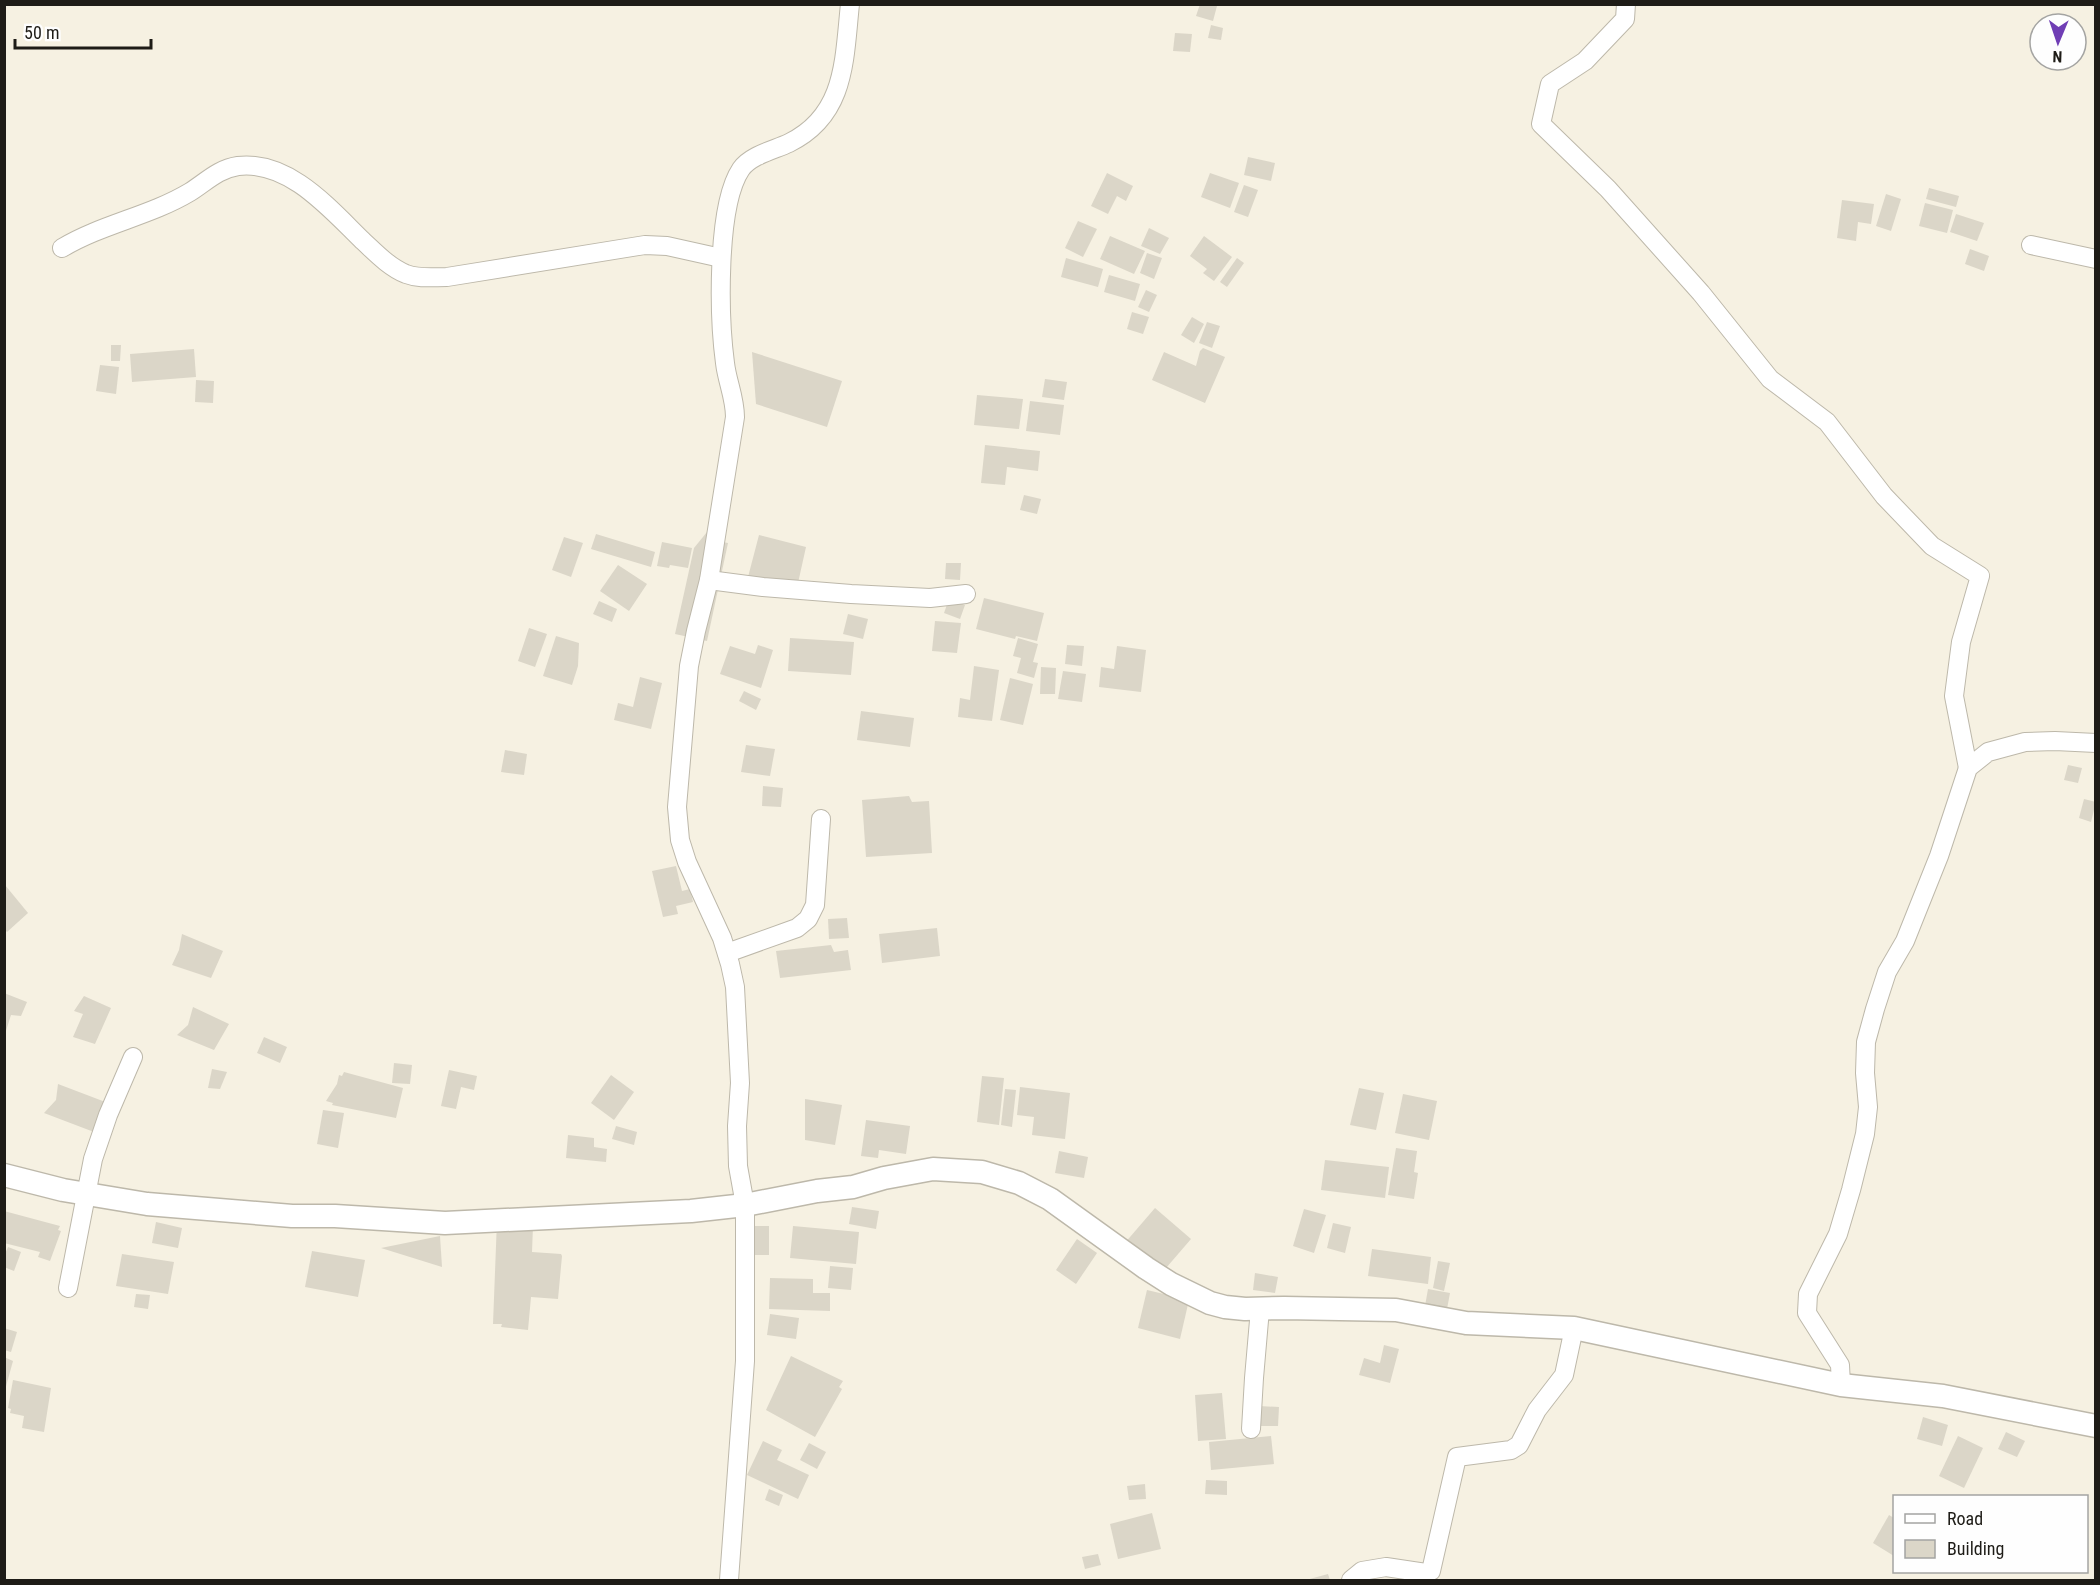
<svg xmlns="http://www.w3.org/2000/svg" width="2100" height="1585" viewBox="0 0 2100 1585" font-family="'Roboto Condensed',sans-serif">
  <rect width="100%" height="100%" fill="#f6f1e2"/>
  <g fill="#dbd6c8">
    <polygon points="1200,4 1217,6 1213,21 1196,16"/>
    <polygon points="1211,25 1223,28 1221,40 1208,38"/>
    <polygon points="1175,33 1192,34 1190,52 1173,51"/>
    <polygon points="1248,157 1275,163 1271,181 1244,175"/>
    <polygon points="1107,173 1133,186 1126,201 1117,196 1108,214 1091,206"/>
    <polygon points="1210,173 1239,183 1230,208 1201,197"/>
    <polygon points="1244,185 1258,190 1248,217 1234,212"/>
    <polygon points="1929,188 1959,196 1956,207 1926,199"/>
    <polygon points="1886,194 1901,199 1891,231 1876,226"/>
    <polygon points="1842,200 1874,204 1871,224 1858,222 1856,241 1837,238"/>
    <polygon points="1925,203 1953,210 1947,233 1919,226"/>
    <polygon points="1956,214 1984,223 1977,241 1950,232"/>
    <polygon points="1078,221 1097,229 1083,257 1065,248"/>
    <polygon points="1149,228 1169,238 1160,254 1141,246"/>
    <polygon points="1110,236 1145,251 1134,274 1100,259"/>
    <polygon points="1204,236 1232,257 1214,281 1203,273 1207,269 1190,256"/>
    <polygon points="1970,249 1989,256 1984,271 1965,264"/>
    <polygon points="1147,253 1162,258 1154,279 1140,273"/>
    <polygon points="1066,258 1103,269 1098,287 1061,277"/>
    <polygon points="1237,258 1244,263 1227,287 1220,282"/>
    <polygon points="1109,275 1140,284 1135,301 1104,292"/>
    <polygon points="1146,290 1157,295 1149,312 1138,307"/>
    <polygon points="1132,312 1149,317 1143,334 1127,329"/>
    <polygon points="1192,317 1204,324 1194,343 1181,335"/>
    <polygon points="1207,322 1220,326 1212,348 1199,343"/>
    <polygon points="111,345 121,345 120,361 111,361"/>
    <polygon points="1203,348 1225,357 1205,403 1152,380 1164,352 1196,366 1200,351"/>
    <polygon points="194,349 196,377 132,382 130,354"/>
    <polygon points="752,352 842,381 827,427 756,404"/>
    <polygon points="100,365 119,367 116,394 96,391"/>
    <polygon points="1045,379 1067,382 1064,400 1042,397"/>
    <polygon points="196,380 214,381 213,403 195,402"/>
    <polygon points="977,395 1023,399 1019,429 974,425"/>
    <polygon points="1030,401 1064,405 1060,435 1026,431"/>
    <polygon points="985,445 1040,451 1038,471 1007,467 1005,485 981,483"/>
    <polygon points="1024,495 1041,499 1037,514 1020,510"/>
    <polygon points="707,532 719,534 717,541 728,543 707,641 675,634 694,548"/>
    <polygon points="596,534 655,552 651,567 591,549"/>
    <polygon points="759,535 806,547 798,583 783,580 780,585 748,577"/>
    <polygon points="564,537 583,543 571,577 552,570"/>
    <polygon points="662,542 692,548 688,568 670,565 669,568 657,566"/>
    <polygon points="946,563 961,563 960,580 945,579"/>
    <polygon points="618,565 647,584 629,611 600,591"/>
    <polygon points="984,598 1044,613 1037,641 1016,636 1015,639 976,629"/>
    <polygon points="949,599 965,605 960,619 944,613"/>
    <polygon points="599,601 617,609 612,622 593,614"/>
    <polygon points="848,614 868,619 863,639 843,634"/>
    <polygon points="935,621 961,623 957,653 932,651"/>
    <polygon points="529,628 547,634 535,667 518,661"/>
    <polygon points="556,636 579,643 578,666 572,685 543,676"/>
    <polygon points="790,638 854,642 851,675 788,671"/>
    <polygon points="1018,638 1038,644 1033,662 1038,663 1034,678 1017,673 1021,658 1013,656"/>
    <polygon points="758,645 773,650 761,688 720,674 730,646 755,654"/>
    <polygon points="1067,645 1084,646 1082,666 1065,664"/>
    <polygon points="1117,646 1146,650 1141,692 1099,687 1101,667 1114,669"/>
    <polygon points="974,666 999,670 992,721 958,717 960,698 970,700"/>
    <polygon points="1041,667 1056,668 1055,694 1040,694"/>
    <polygon points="1063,671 1086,674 1082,702 1058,699"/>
    <polygon points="640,677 662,683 651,729 614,720 618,703 633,707"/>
    <polygon points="1010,678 1033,684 1023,725 1000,720"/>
    <polygon points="744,691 761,699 756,710 739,701"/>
    <polygon points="861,711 914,718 910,747 857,740"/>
    <polygon points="746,745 775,749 770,776 741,772"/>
    <polygon points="505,750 527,754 524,775 501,772"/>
    <polygon points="2068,765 2082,768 2078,783 2064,780"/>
    <polygon points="763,786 783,788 781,807 762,806"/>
    <polygon points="909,796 912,802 929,801 932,853 866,857 862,800"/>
    <polygon points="2084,799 2096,802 2091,822 2079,818"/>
    <polygon points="676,866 682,891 690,889 693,902 676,906 678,914 663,917 652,871"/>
    <polygon points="5,885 28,913 7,932 5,930"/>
    <polygon points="847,918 849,938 829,939 828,919"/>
    <polygon points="937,928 940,956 882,963 879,934"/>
    <polygon points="182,934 223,951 211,978 172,965 179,950"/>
    <polygon points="831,945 834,952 848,950 851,970 780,978 776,951"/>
    <polygon points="4,993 27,1002 21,1016 11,1015 5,1034"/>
    <polygon points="84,996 111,1008 95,1044 73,1037 83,1014 74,1011"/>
    <polygon points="193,1007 229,1024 214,1050 177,1035 188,1025"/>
    <polygon points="264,1037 287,1047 280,1063 257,1053"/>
    <polygon points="394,1063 412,1065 410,1084 392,1083"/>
    <polygon points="212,1069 227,1072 220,1089 208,1088"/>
    <polygon points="449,1070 477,1076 474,1090 461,1087 456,1109 441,1106"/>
    <polygon points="344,1072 403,1088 396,1118 332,1105 333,1103 326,1101 337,1084 339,1075 342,1076"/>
    <polygon points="611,1075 634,1092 614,1120 591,1103"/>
    <polygon points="982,1076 1004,1078 999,1125 977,1122"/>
    <polygon points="58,1084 108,1103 94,1132 44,1113 56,1100"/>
    <polygon points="1020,1087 1070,1093 1065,1139 1032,1135 1034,1117 1017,1115"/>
    <polygon points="1359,1088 1384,1093 1376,1130 1350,1125"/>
    <polygon points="1005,1089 1016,1090 1012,1127 1001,1125"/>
    <polygon points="1403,1094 1437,1101 1429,1140 1395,1133"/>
    <polygon points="805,1099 842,1105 835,1145 805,1140"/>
    <polygon points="323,1110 344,1113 338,1148 317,1144"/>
    <polygon points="866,1120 910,1126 906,1154 879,1150 878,1158 861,1156"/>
    <polygon points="616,1126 637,1132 634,1145 612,1139"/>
    <polygon points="568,1135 594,1138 594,1147 607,1149 606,1162 566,1158"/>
    <polygon points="1396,1148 1417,1151 1414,1172 1418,1173 1414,1199 1388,1195"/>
    <polygon points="1059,1151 1088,1157 1084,1178 1055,1173"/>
    <polygon points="1325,1160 1389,1167 1385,1198 1321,1190"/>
    <polygon points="852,1207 879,1211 876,1229 849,1224"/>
    <polygon points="1155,1208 1191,1239 1160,1275 1124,1244"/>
    <polygon points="1304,1209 1326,1215 1314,1253 1293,1246"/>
    <polygon points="4,1211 60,1226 58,1230 61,1231 50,1261 38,1257 40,1252 4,1243"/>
    <polygon points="497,1220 533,1226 532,1252 561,1254 562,1256 558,1299 531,1297 528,1330 501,1327 502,1324 493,1324"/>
    <polygon points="156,1222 182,1228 178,1248 152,1243"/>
    <polygon points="1333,1223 1351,1227 1345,1253 1327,1248"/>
    <rect x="748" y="1226" width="21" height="29"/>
    <polygon points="793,1226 859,1232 856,1264 790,1258"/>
    <polygon points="440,1236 442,1267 381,1248"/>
    <polygon points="1077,1239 1097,1253 1076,1284 1056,1270"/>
    <polygon points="8,1247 21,1252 14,1271 4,1267 4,1256"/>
    <polygon points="1372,1249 1431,1257 1428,1284 1368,1276"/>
    <polygon points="312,1251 365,1260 358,1297 305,1287"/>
    <polygon points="122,1254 174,1262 168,1294 116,1286"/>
    <polygon points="1438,1261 1450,1263 1444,1291 1433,1288"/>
    <polygon points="830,1266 853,1268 851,1290 828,1288"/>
    <polygon points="1255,1273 1278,1277 1275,1293 1253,1290"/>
    <polygon points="770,1278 813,1279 813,1293 830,1293 830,1311 769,1309"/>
    <polygon points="1428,1289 1450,1293 1447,1309 1425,1306"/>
    <polygon points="1147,1290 1189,1300 1180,1339 1138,1328"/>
    <polygon points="136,1294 150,1295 148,1309 134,1307"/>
    <polygon points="770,1314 799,1318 796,1339 767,1335"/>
    <polygon points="4,1328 17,1332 11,1352 4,1350"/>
    <polygon points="1384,1345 1399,1349 1390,1383 1359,1375 1364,1358 1380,1363"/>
    <polygon points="791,1356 843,1381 839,1387 842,1389 815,1437 766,1410"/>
    <polygon points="4,1357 13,1361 5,1390 4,1390"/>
    <polygon points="13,1380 51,1388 44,1432 22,1428 24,1416 10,1413 11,1409 8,1408"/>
    <polygon points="1222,1393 1226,1439 1198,1441 1195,1395"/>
    <polygon points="1259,1406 1279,1407 1278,1426 1258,1426"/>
    <polygon points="1923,1417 1948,1425 1942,1446 1917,1439"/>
    <polygon points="2006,1432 2025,1441 2017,1457 1998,1449"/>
    <polygon points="1271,1436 1274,1464 1211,1470 1209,1442"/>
    <polygon points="1958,1436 1983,1448 1964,1488 1939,1476"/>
    <polygon points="763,1441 782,1450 777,1460 809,1475 798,1499 747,1475"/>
    <polygon points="809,1443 826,1452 817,1469 800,1460"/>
    <polygon points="1206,1480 1227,1481 1227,1495 1205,1494"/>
    <polygon points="1145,1484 1146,1499 1129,1500 1127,1486"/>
    <polygon points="769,1489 783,1495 779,1506 765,1500"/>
    <polygon points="1152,1513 1161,1549 1118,1559 1110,1524"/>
    <polygon points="1889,1515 1894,1518 1894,1556 1873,1543"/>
    <polygon points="1098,1554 1101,1565 1085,1569 1082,1557"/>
    <polygon points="1328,1574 1330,1580 1306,1580"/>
  </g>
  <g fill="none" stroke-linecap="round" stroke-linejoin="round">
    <g stroke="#bdb8aa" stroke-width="20">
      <g id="minor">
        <polyline points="1626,4 1625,19 1585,61 1550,84 1541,124 1608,189 1701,293 1770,379 1827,422 1884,496 1932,546 1980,576 1961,642 1954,696 1968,768"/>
        <polyline points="2031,245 2096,259"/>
        <path d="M62,248c40,-24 88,-32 128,-56 16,-10 28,-23 48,-26 51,-6 92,43 125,75 13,12 26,26 43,33 13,5 27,3 41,3l198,-32 22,1 54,12"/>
        <polyline points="709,580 763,587 851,594 930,598 966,594"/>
        <polyline points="727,953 797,928 808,919 815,905 821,819"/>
        <polyline points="68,1288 93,1159 108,1115 133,1057"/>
        <polyline points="1841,1385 1840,1365 1807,1313 1808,1294 1838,1234 1851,1190 1865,1134 1868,1107 1865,1073 1866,1042 1875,1009 1887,972 1905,941 1939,856 1968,768 1988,752 2025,742 2055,741 2096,743"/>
        <polyline points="1251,1429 1254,1378 1260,1309"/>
        <path d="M729,1580l16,-219v-156l-7,-39 -1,-40 3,-43 -5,-96 -5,-23 -8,-26 -35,-76 -7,-22 -3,-33 12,-141 7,-35 13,-51 26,-163c0,-19 -8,-36 -10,-54 -6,-45 -9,-157 16,-194 10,-14 33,-19 48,-26 57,-28 55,-83 61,-139"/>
        <polyline points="1351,1580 1362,1571 1386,1567 1426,1573 1431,1571 1457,1457 1511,1450 1519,1445 1537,1410 1564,1375 1574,1328"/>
      </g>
    </g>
    <g stroke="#bdb8aa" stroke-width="25">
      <polyline id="major" points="4,1175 63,1190 147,1204 292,1216 335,1216 445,1223 691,1211 745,1205 817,1191 853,1187 884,1178 933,1169 982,1172 1019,1183 1050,1199 1146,1268 1171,1284 1210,1303 1225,1307 1245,1309 1284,1308 1396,1310 1466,1323 1574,1328 1841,1385 1943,1396 2096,1426"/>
    </g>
    <use href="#minor" stroke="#fff" stroke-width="18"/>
    <use href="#major" stroke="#fff" stroke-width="22"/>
  </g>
  <rect width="2100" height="1585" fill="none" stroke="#1e1c17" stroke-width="12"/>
  <rect x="1893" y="1495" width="195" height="78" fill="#fefefe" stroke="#a4a4a2" stroke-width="1.5"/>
  <rect x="1905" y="1514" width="30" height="9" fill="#ffffff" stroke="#a4a4a2" stroke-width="1.5"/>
  <text x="1947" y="1525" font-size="18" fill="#1e1c17">Road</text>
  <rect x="1905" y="1540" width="30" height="18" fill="#dbd6c8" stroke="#a4a4a2" stroke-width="1.5"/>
  <text x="1947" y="1555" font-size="18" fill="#1e1c17">Building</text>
  <g transform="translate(2058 42) rotate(182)"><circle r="28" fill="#fefefe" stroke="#a4a4a2" stroke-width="1.5"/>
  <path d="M0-4.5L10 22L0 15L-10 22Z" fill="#703eb5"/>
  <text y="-9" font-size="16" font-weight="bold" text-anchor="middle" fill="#1e1c17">N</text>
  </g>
  <path d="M15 39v9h136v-9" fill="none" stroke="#1e1c17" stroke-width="3"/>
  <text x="24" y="39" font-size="18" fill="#1e1c17" stroke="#fefefe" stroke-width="4.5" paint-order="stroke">50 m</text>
</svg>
